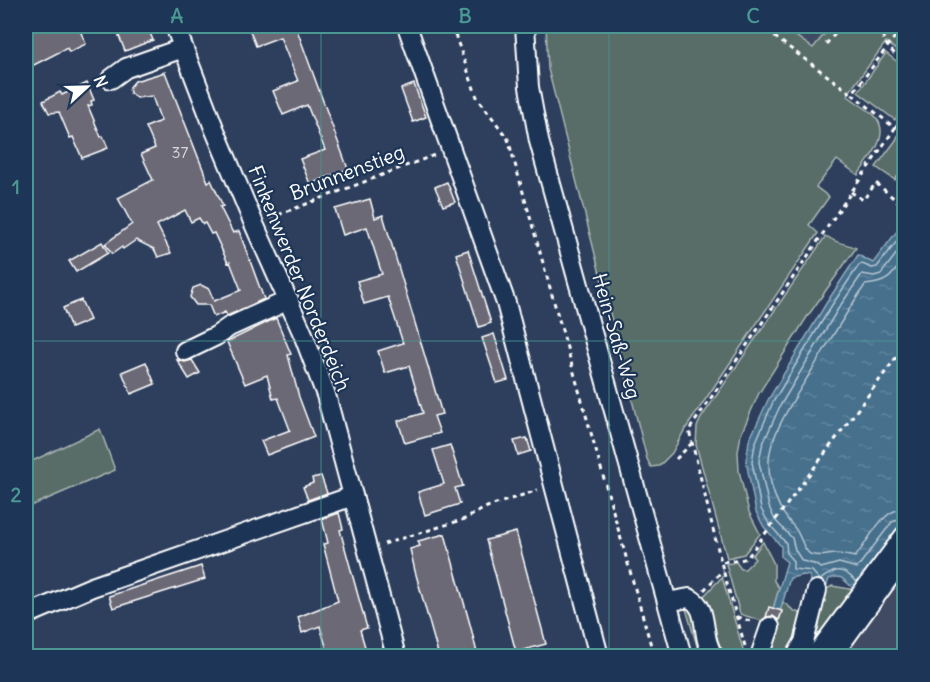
<svg xmlns="http://www.w3.org/2000/svg" width="930" height="682" viewBox="0 0 930 682" font-family="Delius,sans-serif">
  <defs>
    <pattern id="water-ripples" width="26" height="14" patternUnits="userSpaceOnUse" patternTransform="scale(1.5)"><rect width="26" height="14" fill="#46708d"/><path d="M2 4q2-2 4 0t4 0M15 11q2-2 4 0t4 0" fill="none" stroke="#62859e"/></pattern>
  </defs>
  <rect width="100%" height="100%" fill="#2d3f5d"/>
  <filter id="ink" filterUnits="userSpaceOnUse"><feTurbulence type="fractalNoise" baseFrequency=".0167" numOctaves="2"/><feDisplacementMap in="SourceGraphic" scale="12" xChannelSelector="R" yChannelSelector="G"/><feConvolveMatrix kernelMatrix="1 2 1 2 8 2 1 2 1" color-interpolation-filters="sRGB"/></filter>
  <g filter="url(#ink)">
    <g fill="#404c64">
      <polygon points="781,26 831,26 813,48"/>
      <polygon points="904,568 904,656 838,656"/>
    </g>
    <g fill="#586c67" stroke="#acb6b3" stroke-width="1.5">
      <path d="M546,26h235l32,22 18,-22h73v30l-18,-14 -39,53c8,7 19,13 27,20 19,20 -5,43 -16,60l-21,-15 -21,27 13,10 -20,28 9,8 -134,198 -12,22 -13,13 -8,1 -4,-8 -99,-390z"/>
      <polygon points="886,53 904,67 904,107 895,120 858,92"/>
      <polygon points="904,122 904,167 895,180 876,167 896,140"/>
      <path d="M825,237h3c11,8 19,6 28,11l-49,69 -48,76 -18,41 -3,18 1,19 10,41 11,22 -16,20 -17,4 -31,-113 1,-18 4,-9z"/>
      <polygon points="100,429 115,470 26,508 26,464"/>
      <polygon points="763,542 774,564 774,581 779,588 773,609 769,608 765,622 740,614 726,564 736,562 741,569 745,569 755,559 752,556"/>
      <polygon points="722,577 744,653 746,656 723,656 717,650 703,597"/>
      <polygon points="832,586 856,590 809,656 803,656 825,590"/>
      <path d="M782,602c8,3 8,9 18,11l3,-1 -9,36 -8,8h-19l15,-44 -2,-1z"/>
      <polygon points="686,609 692,610 706,656 700,656"/>
    </g>
    <path fill="url(#water-ripples)" stroke="#90a9bb" stroke-width="1.5" d="M904,222v306l-48,62c-11,-6 -12,-18 -27,-11l-4,11 -16,-2 1,-12 -7,-1 -13,3 -10,33 -7,-2 14,-47 -6,-5v-11l-17,-19 -8,-15 -10,-51 3,-20 19,-41 59,-98 31,-47 15,8z"/>
    <g fill="none" stroke-linecap="round" stroke-linejoin="round">
      <g stroke="#b5c6d1" stroke-width="1.5">
        <polyline points="904,244 881,274 874,276 862,274 838,309 780,406 762,446 759,462 769,507 775,520 792,538 795,550 802,561 814,564 821,568 839,563 857,568 892,522 904,518"/>
        <path d="M904,259c-13,18 -16,24 -39,26 -19,28 -36,57 -53,85 -14,23 -43,65 -43,91 -1,24 9,49 25,66 7,8 9,23 16,27 12,4 16,0 27,0 6,0 12,2 18,3 14,-16 26,-48 49,-48"/>
        <path d="M858,580l-3,1c-13,-16 -22,-11 -35,-1l-8,-9 -19,-2v-8l-6,-7 -1,-11 -17,-19 -8,-15 -9,-47 3,-18 18,-42 59,-97 27,-40 3,-1 10,4 5,-1 27,-35"/>
      </g>
    </g>
    <g fill="#6b6975" stroke="#fff" stroke-width="1.5">
      <polygon points="26,26 78,26 86,44 69,52 67,48 26,69"/>
      <polygon points="115,26 147,26 153,40 125,51"/>
      <polygon points="248,26 306,26 297,30 348,169 310,184 300,159 325,150 307,105 283,115 273,91 298,81 280,37 256,46"/>
      <polygon points="165,72 208,182 211,180 223,206 220,207 233,233 239,231 264,299 227,316 225,312 214,317 209,305 196,305 190,297 193,288 201,285 209,289 214,301 241,290 230,262 228,263 214,233 211,234 205,223 203,224 199,218 191,222 185,210 157,225 171,253 158,257 154,249 136,240 123,249 122,247 112,254 105,244 132,224 118,198 153,180 141,154 155,148 146,127 161,121 152,96 137,98 130,93 129,88 135,81"/>
      <polygon points="87,83 94,100 91,101 92,105 88,106 101,137 103,136 108,148 82,158 73,137 70,138 59,112 49,113 43,101 60,92 62,95"/>
      <polygon points="414,84 426,117 413,122 401,89"/>
      <polygon points="447,182 455,202 443,206 435,187"/>
      <polygon points="370,199 375,218 383,215 442,414 434,416 440,433 405,443 398,421 423,413 409,366 385,373 378,351 403,343 388,297 364,304 357,281 382,274 367,227 343,235 335,209"/>
      <polygon points="102,242 108,253 76,272 69,261"/>
      <polygon points="468,250 491,323 479,327 456,254"/>
      <polygon points="81,300 90,320 71,328 63,308"/>
      <polygon points="276,318 291,354 288,355 299,397 314,437 267,455 261,441 290,430 278,398 273,399 267,375 245,384 227,342"/>
      <polygon points="494,334 508,380 497,383 482,338"/>
      <polygon points="177,360 185,362 192,360 200,373 189,379"/>
      <polygon points="146,362 155,384 131,394 122,372"/>
      <polygon points="527,438 531,451 518,455 514,441"/>
      <polygon points="450,445 463,486 455,488 460,504 425,515 418,492 444,484 433,450"/>
      <polygon points="321,476 327,493 308,500 303,487 313,483 312,478"/>
      <polygon points="339,513 343,529 340,530 367,628 360,630 368,657 329,657 320,626 302,633 298,617 338,601 323,544 328,543 322,519"/>
      <polygon points="516,532 546,644 516,652 486,540"/>
      <polygon points="445,534 471,628 478,657 439,657 415,571 410,549 420,546 418,541"/>
      <polygon points="201,566 205,579 113,608 109,596"/>
      <polygon points="769,607 782,611 779,620 773,616 766,617"/>
    </g>
    <g fill="none" stroke-linecap="round" stroke-linejoin="round">
      <g stroke="#fff" stroke-width="22">
        <g id="minor">
          <polyline points="175,26 214,128 254,224 303,334 326,395 396,656"/>
          <polyline points="407,26 506,303 599,656"/>
          <polyline points="525,26 529,87 539,141 682,656"/>
          <polyline points="111,79 126,68 183,48"/>
          <polyline points="185,351 216,336 229,327 289,300"/>
          <path d="M667,602l22,-4c22,10 10,38 25,58"/>
          <polyline points="26,615 92,587 353,496"/>
          <polyline points="760,656 770,627"/>
          <polyline points="796,656 804,642 817,590"/>
          <polyline points="815,656 904,536"/>
          <polyline points="832,656 904,557"/>
        </g>
      </g>
      <g stroke="#fff" stroke-width="3" stroke-dasharray="4.5 4.5" stroke-linecap="butt">
        <polyline points="452,26 477,97 508,139 654,656"/>
        <polyline points="760,26 852,94"/>
        <path d="M882,26c0,19 8,24 22,35"/>
        <polyline points="826,44 842,26"/>
        <polyline points="895,128 904,114"/>
        <polyline points="851,192 863,200 876,183 904,207"/>
        <polyline points="270,218 437,154"/>
        <polyline points="676,459 692,443"/>
        <polyline points="384,544 465,519 487,507 538,490"/>
        <path d="M723,562c8,-2 17,-1 24,-4l157,-211"/>
        <polyline points="704,590 723,570"/>
        <polyline points="737,617 753,622"/>
        <polyline points="745,646 723,570 689,430 895,128 852,94 903,26"/>
      </g>
      <use href="#minor" stroke="#1d3557" stroke-width="18"/>
    </g>
  </g>
  <path fill="none" stroke="#4b9892" stroke-width="1.5" stroke-opacity="0.55" d="M321,26v630M609,26v630M26,341h878"/>
  <g text-anchor="middle" dominant-baseline="central" stroke-width="4.5" stroke-linejoin="round" paint-order="stroke">
    <g font-size="16" fill="#dadadc">
      <text x="180" y="152">37</text>
    </g>
    <g font-size="20" fill="#fff" stroke="#1d3557">
      <text transform="translate(347 172) rotate(-21)">Brunnenstieg</text>
      <text transform="translate(300 278) rotate(68)">Finkenwerder Norderdeich</text>
      <text transform="translate(617 336) rotate(74)">Hein-Saß-Weg</text>
    </g>
  </g>
  <rect width="930" height="682" fill="none" stroke="#1d3557" stroke-width="66"/>
  <g transform="translate(87 87) rotate(68)" stroke="#1d3557" stroke-width="4.5" paint-order="stroke">
  <path d="M0-4.5L10 22L0 15L-10 22Z" fill="#ffffff"/>
  <text y="-9" font-size="16" font-weight="bold" text-anchor="middle" fill="#ffffff">N</text>
  </g>
  <rect x="33" y="33" width="864" height="616" fill="none" stroke="#4b9892" stroke-width="2"/>
  <g font-size="20" text-anchor="middle" font-weight="bold" fill="#4b9892">
    <text x="177" y="23">A</text>
    <text x="465" y="23">B</text>
    <text x="753" y="23">C</text>
    <text x="16" y="194">1</text>
    <text x="16" y="502">2</text>
  </g>
</svg>
